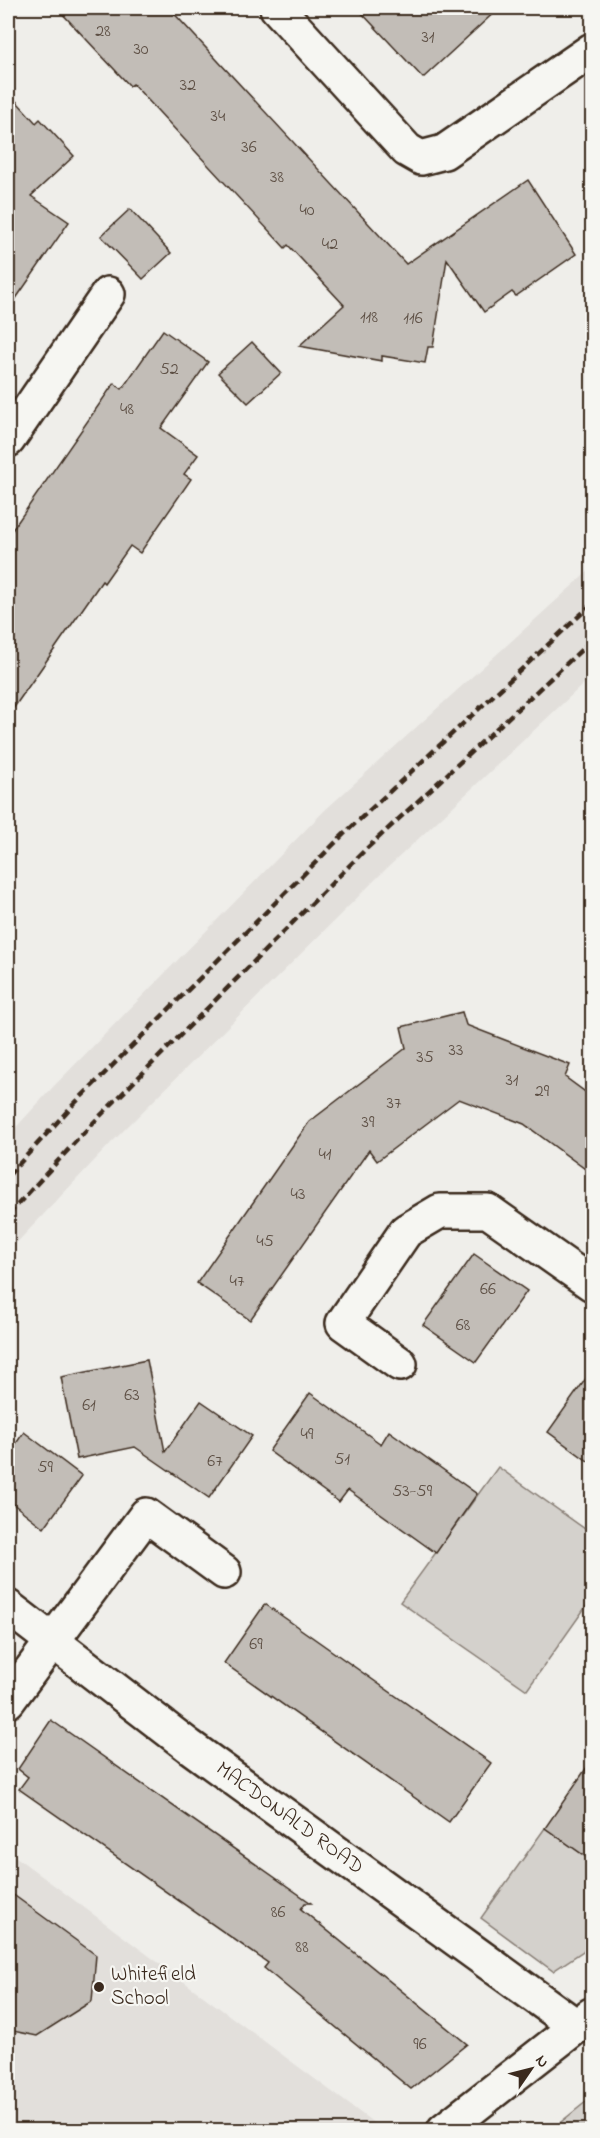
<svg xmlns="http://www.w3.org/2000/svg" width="600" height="2138" viewBox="0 0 600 2138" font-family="'Indie Flower',sans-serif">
  <rect width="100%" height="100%" fill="#efeeea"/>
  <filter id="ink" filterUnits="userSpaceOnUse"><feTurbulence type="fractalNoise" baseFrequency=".0167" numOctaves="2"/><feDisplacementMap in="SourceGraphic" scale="12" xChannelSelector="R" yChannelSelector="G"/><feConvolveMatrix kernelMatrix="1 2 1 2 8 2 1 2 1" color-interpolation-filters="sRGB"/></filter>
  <g filter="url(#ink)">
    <g fill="#e2dfdb">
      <polygon points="592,568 592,676 384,871 111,1143 8,1252 8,1136 53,1087 324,811"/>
      <polygon points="8,1851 374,2123 364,2130 8,2130"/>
    </g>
    <g fill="#d4d1cc" stroke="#887e75" stroke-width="1.5">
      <polygon points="498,1467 592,1534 592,1598 527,1690 400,1602"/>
      <polygon points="545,1828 592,1861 592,1945 553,1971 481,1918"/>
      <polygon points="592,2097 592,2130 551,2130"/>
    </g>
    <g fill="#c2bdb7" stroke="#3b2a1e" stroke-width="1.5">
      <polygon points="57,8 169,8 406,264 528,180 576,254 516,296 512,292 484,312 447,259 433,347 428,347 425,363 382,356 382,361 299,346 344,305 288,245 285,248 133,84 130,86"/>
      <polygon points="357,8 499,8 423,78"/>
      <polygon points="8,92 36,123 40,119 74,156 31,196 69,222 8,310"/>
      <polygon points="130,209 171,253 143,279 101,236"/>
      <polygon points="163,330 208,362 161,428 198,455 184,474 191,479 140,553 130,546 104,583 102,581 8,716 8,536 114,383 122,389"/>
      <polygon points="252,342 281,373 248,403 218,373"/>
      <polygon points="462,1012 466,1025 570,1065 565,1077 592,1097 592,1174 524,1124 459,1099 377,1161 369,1150 250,1320 197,1283 309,1122 406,1048 401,1027"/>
      <polygon points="474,1254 527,1291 476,1362 423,1325"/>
      <polygon points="147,1360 165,1452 201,1401 252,1436 209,1498 135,1447 77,1459 61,1377"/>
      <polygon points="592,1370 592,1464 548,1432"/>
      <polygon points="310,1393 381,1444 389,1431 477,1494 436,1553 348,1490 339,1502 269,1451"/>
      <polygon points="24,1432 82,1476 44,1528 8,1500 8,1455"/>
      <polygon points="265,1604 491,1763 449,1822 224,1663"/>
      <polygon points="51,1720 311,1903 305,1903 301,1909 467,2044 411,2089 264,1968 268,1963 19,1789 28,1777 18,1769"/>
      <polygon points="592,1760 592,1861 545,1828"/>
      <polygon points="8,1891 96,1955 92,2001 37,2036 8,2030"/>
    </g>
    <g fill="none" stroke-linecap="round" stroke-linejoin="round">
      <g stroke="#3b2a1e" stroke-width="38">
        <g id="minor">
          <polyline points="277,8 407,150 421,158 444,152 592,50"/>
          <polyline points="8,440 108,294"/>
          <polyline points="400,1364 343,1323 406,1231 440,1211 488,1211 592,1284"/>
          <path id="s1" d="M8,1607l181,139 387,280"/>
          <polyline points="8,1701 146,1515 224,1572"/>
          <polyline points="444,2130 591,2015"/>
        </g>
      </g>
      <use href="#minor" stroke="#f6f6f2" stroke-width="33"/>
      <g stroke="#3b2a1e" stroke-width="4.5" stroke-dasharray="9 4.5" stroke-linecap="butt">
        <polyline points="8,1176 72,1106 345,833 592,604"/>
        <polyline points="8,1215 92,1124 364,851 592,640"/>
      </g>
    </g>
  </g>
  <circle fill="#3b2a1e" stroke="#f6f6f2" stroke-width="2" cx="99" cy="1987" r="6"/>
  <g text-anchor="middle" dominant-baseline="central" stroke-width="4.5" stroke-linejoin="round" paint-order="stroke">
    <g font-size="18" fill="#5d4f44">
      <text x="103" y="32">28</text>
      <text x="428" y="38">31</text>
      <text x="141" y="50">30</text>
      <text x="188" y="86">32</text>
      <text x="218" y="117">34</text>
      <text x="249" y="148">36</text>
      <text x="277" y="178">38</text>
      <text x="307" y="211">40</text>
      <text x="330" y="245">42</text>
      <text x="369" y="318">118</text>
      <text x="413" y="319">116</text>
      <text x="169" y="370">52</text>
      <text x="127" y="410">48</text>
      <text x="456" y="1051">33</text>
      <text x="425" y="1058">35</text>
      <text x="512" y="1081">31</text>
      <text x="542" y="1092">29</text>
      <text x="394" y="1104">37</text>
      <text x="368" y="1123">39</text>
      <text x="325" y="1155">41</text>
      <text x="298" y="1195">43</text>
      <text x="265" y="1242">45</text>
      <text x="237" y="1282">47</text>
      <text x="488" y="1290">66</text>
      <text x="463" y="1326">68</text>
      <text x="132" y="1396">63</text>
      <text x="89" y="1406">61</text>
      <text x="307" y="1435">49</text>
      <text x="342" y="1460">51</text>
      <text x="215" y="1462">67</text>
      <text x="45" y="1468">59</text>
      <text x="412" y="1492">53-59</text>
      <text x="256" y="1645">69</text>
      <text x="278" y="1913">86</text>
      <text x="302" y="1948">88</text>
      <text x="420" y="2045">96</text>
    </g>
    <g font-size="21" fill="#3b2a1e" stroke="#f6f6f2">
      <text stroke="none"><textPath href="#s1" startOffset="352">MACDONALD ROAD</textPath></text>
    </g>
    <g font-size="21" fill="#3b2a1e" stroke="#f6f6f2" text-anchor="start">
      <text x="111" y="1975">Whitefield<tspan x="111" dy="24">School</tspan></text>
    </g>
  </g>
  <rect width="600" height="2138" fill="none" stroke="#f6f6f2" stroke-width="30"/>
  <rect x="15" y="15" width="570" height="2108" fill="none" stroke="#3b2a1e" stroke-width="2" filter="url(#ink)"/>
  <g transform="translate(531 2069) rotate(55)" stroke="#f6f6f2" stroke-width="4.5" paint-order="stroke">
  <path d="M0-4.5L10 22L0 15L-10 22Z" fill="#3b2a1e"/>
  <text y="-9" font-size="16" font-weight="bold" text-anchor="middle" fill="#3b2a1e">N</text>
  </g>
</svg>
